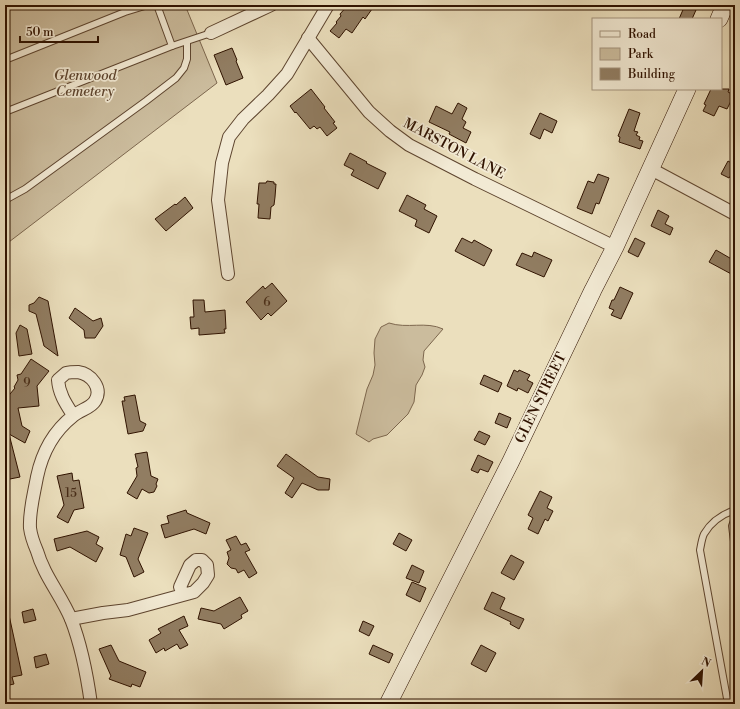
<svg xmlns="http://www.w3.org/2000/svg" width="740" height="709" viewBox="0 0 740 709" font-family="'Libre Bodoni',serif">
  <rect width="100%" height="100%" fill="#ebdfbd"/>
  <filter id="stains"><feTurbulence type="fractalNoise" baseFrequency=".005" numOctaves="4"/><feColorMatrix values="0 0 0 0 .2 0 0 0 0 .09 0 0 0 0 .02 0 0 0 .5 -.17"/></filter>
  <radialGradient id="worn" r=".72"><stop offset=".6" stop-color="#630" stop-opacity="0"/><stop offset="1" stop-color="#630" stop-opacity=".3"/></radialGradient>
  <g fill="#cbbc9d" stroke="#7d674e">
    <polygon points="5,5 185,5 217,83 5,245"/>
    <path d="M389,323c18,6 37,-2 54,6l-19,22 -1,9 2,7 -3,8 -6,10 -2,17 -6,12 -21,21 -14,4 -4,3 -13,-8 11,-45 6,-14 2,-10 -1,-12 1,-14 6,-12z"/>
  </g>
  <g fill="#917d62" stroke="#2f1200">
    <polygon points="348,5 367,5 372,9 365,19 363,17 352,33 346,29 339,38 330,31 337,23 336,22 341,16 340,14"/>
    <polygon points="685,5 696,10 692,19 679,19"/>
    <polygon points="232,48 237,60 236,61 243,78 226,85 214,55"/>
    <polygon points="311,89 325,107 324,108 335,122 333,123 337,128 327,136 320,127 317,129 314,126 310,129 296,112 295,113 290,106"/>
    <polygon points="711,89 729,89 728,92 734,95 727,109 719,106 714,116 703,111 706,105 704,104"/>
    <polygon points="458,103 467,108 462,119 466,122 463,128 471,132 466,143 449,134 450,132 429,122 436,106 452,114"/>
    <polygon points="629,109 640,113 634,131 638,132 636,135 640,137 639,140 643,141 640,149 619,142 620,137 618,136"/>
    <polygon points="540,113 557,121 552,133 544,129 540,139 530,134"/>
    <polygon points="350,153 367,162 366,163 386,173 378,189 351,175 354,170 344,165"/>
    <polygon points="728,161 735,165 735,177 731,175 729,178 721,174"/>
    <polygon points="598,174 609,178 599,204 596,203 592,214 577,208 588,181 594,183"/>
    <polygon points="267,181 274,182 274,184 276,184 275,197 274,205 271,207 270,219 258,218 259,204 257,204 259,183 266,183"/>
    <polygon points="407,195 426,205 424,209 437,216 429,233 415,226 417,220 399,211"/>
    <polygon points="185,197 193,208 166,231 155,219 175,204 176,205"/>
    <polygon points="658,210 669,216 665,224 673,228 670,235 651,226"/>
    <polygon points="462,238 472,243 474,240 492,250 484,266 455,251"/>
    <polygon points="635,238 645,243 638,257 628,252"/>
    <polygon points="716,250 735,261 735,276 709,262"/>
    <polygon points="534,252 552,260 544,277 516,265 522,253 532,257"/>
    <polygon points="272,283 287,301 271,316 268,313 261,320 246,302 263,286 265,289"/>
    <polygon points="620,287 633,293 621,319 611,315 614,310 609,308 612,300 614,300"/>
    <polygon points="39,297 48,301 58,356 44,346 36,314 29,311 29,305 34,303"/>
    <polygon points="193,300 204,300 205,312 225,310 226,329 224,329 225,333 199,335 199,328 191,329 190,317 194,317"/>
    <polygon points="75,308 93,321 101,318 103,326 95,338 85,338 84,330 69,318"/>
    <polygon points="20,325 27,329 32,354 19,356 16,333"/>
    <polygon points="31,359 49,371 37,386 39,406 18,408 22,426 30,431 25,443 9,434 20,477 5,480 5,400 15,388 14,387 18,380 17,375 21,374"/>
    <polygon points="514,370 518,372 519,370 530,375 527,380 533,383 528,393 518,388 517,391 507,386"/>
    <polygon points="484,375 502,383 498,392 480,384"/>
    <polygon points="135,395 140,421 146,424 143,431 128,434 122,401 125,401 124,397"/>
    <polygon points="499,413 511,418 507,428 495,423"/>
    <polygon points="479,431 490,436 485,445 474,440"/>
    <polygon points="147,452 151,476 158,479 156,484 157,486 154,492 149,493 142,489 137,499 127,493 137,476 136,468 138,467 135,454"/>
    <polygon points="286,454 318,477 330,479 329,490 318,490 302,483 292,498 285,493 294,478 277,466"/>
    <polygon points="478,455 493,462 488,472 480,469 478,473 471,470"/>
    <polygon points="72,473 73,481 79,480 84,508 74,510 68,523 57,517 64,505 57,476"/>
    <polygon points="540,491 552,497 547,508 553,511 548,521 545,519 538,534 528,529 533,518 528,515"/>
    <polygon points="186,510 187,513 210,523 206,534 194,529 165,538 161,525 169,523 167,516"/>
    <polygon points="134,528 148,533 138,559 144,572 134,577 126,557 120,555 126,534 131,536"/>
    <polygon points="87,531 99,537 96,544 103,548 96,562 70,547 57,551 54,539"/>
    <polygon points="399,533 412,540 406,551 393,544"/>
    <polygon points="236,536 241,545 246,543 250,550 245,552 257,573 249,578 244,570 238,573 236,569 231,568 227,564 229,558 227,552 231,550 226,540"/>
    <polygon points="511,555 524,562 514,580 501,573"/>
    <polygon points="412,565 424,571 419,583 406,578"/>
    <polygon points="412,582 426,588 420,602 406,595"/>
    <polygon points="492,592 505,598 500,609 524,619 519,629 510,624 511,622 484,609"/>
    <polygon points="240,597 248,611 241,615 242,618 224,629 221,624 198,619 201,608 214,611"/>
    <polygon points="33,609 36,620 24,623 22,612"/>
    <polygon points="5,615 9,615 22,675 12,677 14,684 5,686"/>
    <polygon points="184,616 188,626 179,630 188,645 180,649 177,644 165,651 164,648 156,653 149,640 161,633 158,629"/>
    <polygon points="363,621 374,626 369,636 359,631"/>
    <polygon points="111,645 119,661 146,672 140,687 132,684 131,687 109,679 111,676 99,649"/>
    <polygon points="373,645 393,654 389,663 369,654"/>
    <polygon points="481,645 496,653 486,672 471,664"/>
    <polygon points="46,654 49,664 36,668 34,657"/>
  </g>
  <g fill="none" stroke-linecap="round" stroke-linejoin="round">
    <g stroke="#5e452f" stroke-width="8">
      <g id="lane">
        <polyline points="157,5 172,46"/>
        <polyline points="5,60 125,12 148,5"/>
        <polyline points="5,112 172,46 211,33"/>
        <polyline points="5,200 25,189 146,101 176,78 184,68 187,59 187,42"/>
        <polyline points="735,518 732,526 735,549"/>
        <path d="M728,704l-28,-154c1,-5 2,-12 4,-16 7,-12 19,-20 31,-24"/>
      </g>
    </g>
    <g stroke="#5e452f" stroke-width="14">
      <g id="street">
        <polyline points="211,33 271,5"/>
        <polyline points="308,38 369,112 390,131 409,145 475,179 615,247"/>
        <polyline points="651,169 735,214"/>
        <polyline points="228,274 218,200 222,163 229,137 243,119 268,95 287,74 328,5"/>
        <path d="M73,415c-7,-11 -14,-21 -15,-35l8,-7c4,-1 9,-1 12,-1 13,2 25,16 17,29 -4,7 -15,9 -22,15 -19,15 -31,37 -36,61 -3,17 -8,34 -7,51 1,8 4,16 7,23 2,7 5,14 8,20 8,16 19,31 26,48 11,28 16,56 20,85"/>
        <polyline points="71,619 103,613 128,610 194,592 203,583 208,575 207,565 202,560 196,560 190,565 180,587 183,594"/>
      </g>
    </g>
    <g stroke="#2f1200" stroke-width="18">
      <g id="secondary">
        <polyline points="719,19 725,5"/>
        <polyline points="388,704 511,461 593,290 615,247 687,89"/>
      </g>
    </g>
    <use href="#lane" stroke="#f2ead4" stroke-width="6"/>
    <use href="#street" stroke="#f2ead4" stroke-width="12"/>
    <use href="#secondary" stroke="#f2ead4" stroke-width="17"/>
  </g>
  <g text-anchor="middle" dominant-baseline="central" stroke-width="3.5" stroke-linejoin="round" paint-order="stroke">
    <g font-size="12" fill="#482d18">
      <text x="267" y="302">6</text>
      <text x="27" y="383">9</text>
      <text x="71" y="493">15</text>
    </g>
    <g font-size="14" font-style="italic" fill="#5e452f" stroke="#f2ead4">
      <text x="85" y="76">Glenwood<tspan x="85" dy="16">Cemetery</tspan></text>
    </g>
    <g font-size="14" fill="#2f1200" stroke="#f2ead4">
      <text transform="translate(454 149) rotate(28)">MARSTON LANE</text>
      <text transform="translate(541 398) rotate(-64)">GLEN STREET</text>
    </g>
  </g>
  <rect width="740" height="709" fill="none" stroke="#ebdfbd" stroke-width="20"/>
  <rect x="6" y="6" width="728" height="697" fill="none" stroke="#2f1200" stroke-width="2"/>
  <rect x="10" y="10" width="720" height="689" fill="none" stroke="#2f1200"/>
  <rect x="592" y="18" width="130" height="72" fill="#f2ead4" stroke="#a4947f"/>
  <rect x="600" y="31" width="20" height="6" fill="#f2ead4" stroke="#a4947f"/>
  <text x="628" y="38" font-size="12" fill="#2f1200">Road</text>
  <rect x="600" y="48" width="20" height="12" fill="#cbbc9d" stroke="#a4947f"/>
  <text x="628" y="58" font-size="12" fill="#2f1200">Park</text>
  <rect x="600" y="68" width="20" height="12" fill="#917d62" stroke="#a4947f"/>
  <text x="628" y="78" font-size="12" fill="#2f1200">Building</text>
  <g transform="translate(702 671) rotate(25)" stroke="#f2ead4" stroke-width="3" paint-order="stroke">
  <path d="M0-3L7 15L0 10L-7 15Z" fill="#2f1200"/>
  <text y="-6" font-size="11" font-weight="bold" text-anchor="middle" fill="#2f1200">N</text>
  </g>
  <path d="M20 36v6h78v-6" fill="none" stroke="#2f1200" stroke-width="2"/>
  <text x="26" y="36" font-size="12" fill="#2f1200" stroke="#f2ead4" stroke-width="3" paint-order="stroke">50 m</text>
  <rect width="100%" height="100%" filter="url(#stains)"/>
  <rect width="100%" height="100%" fill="url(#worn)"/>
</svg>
